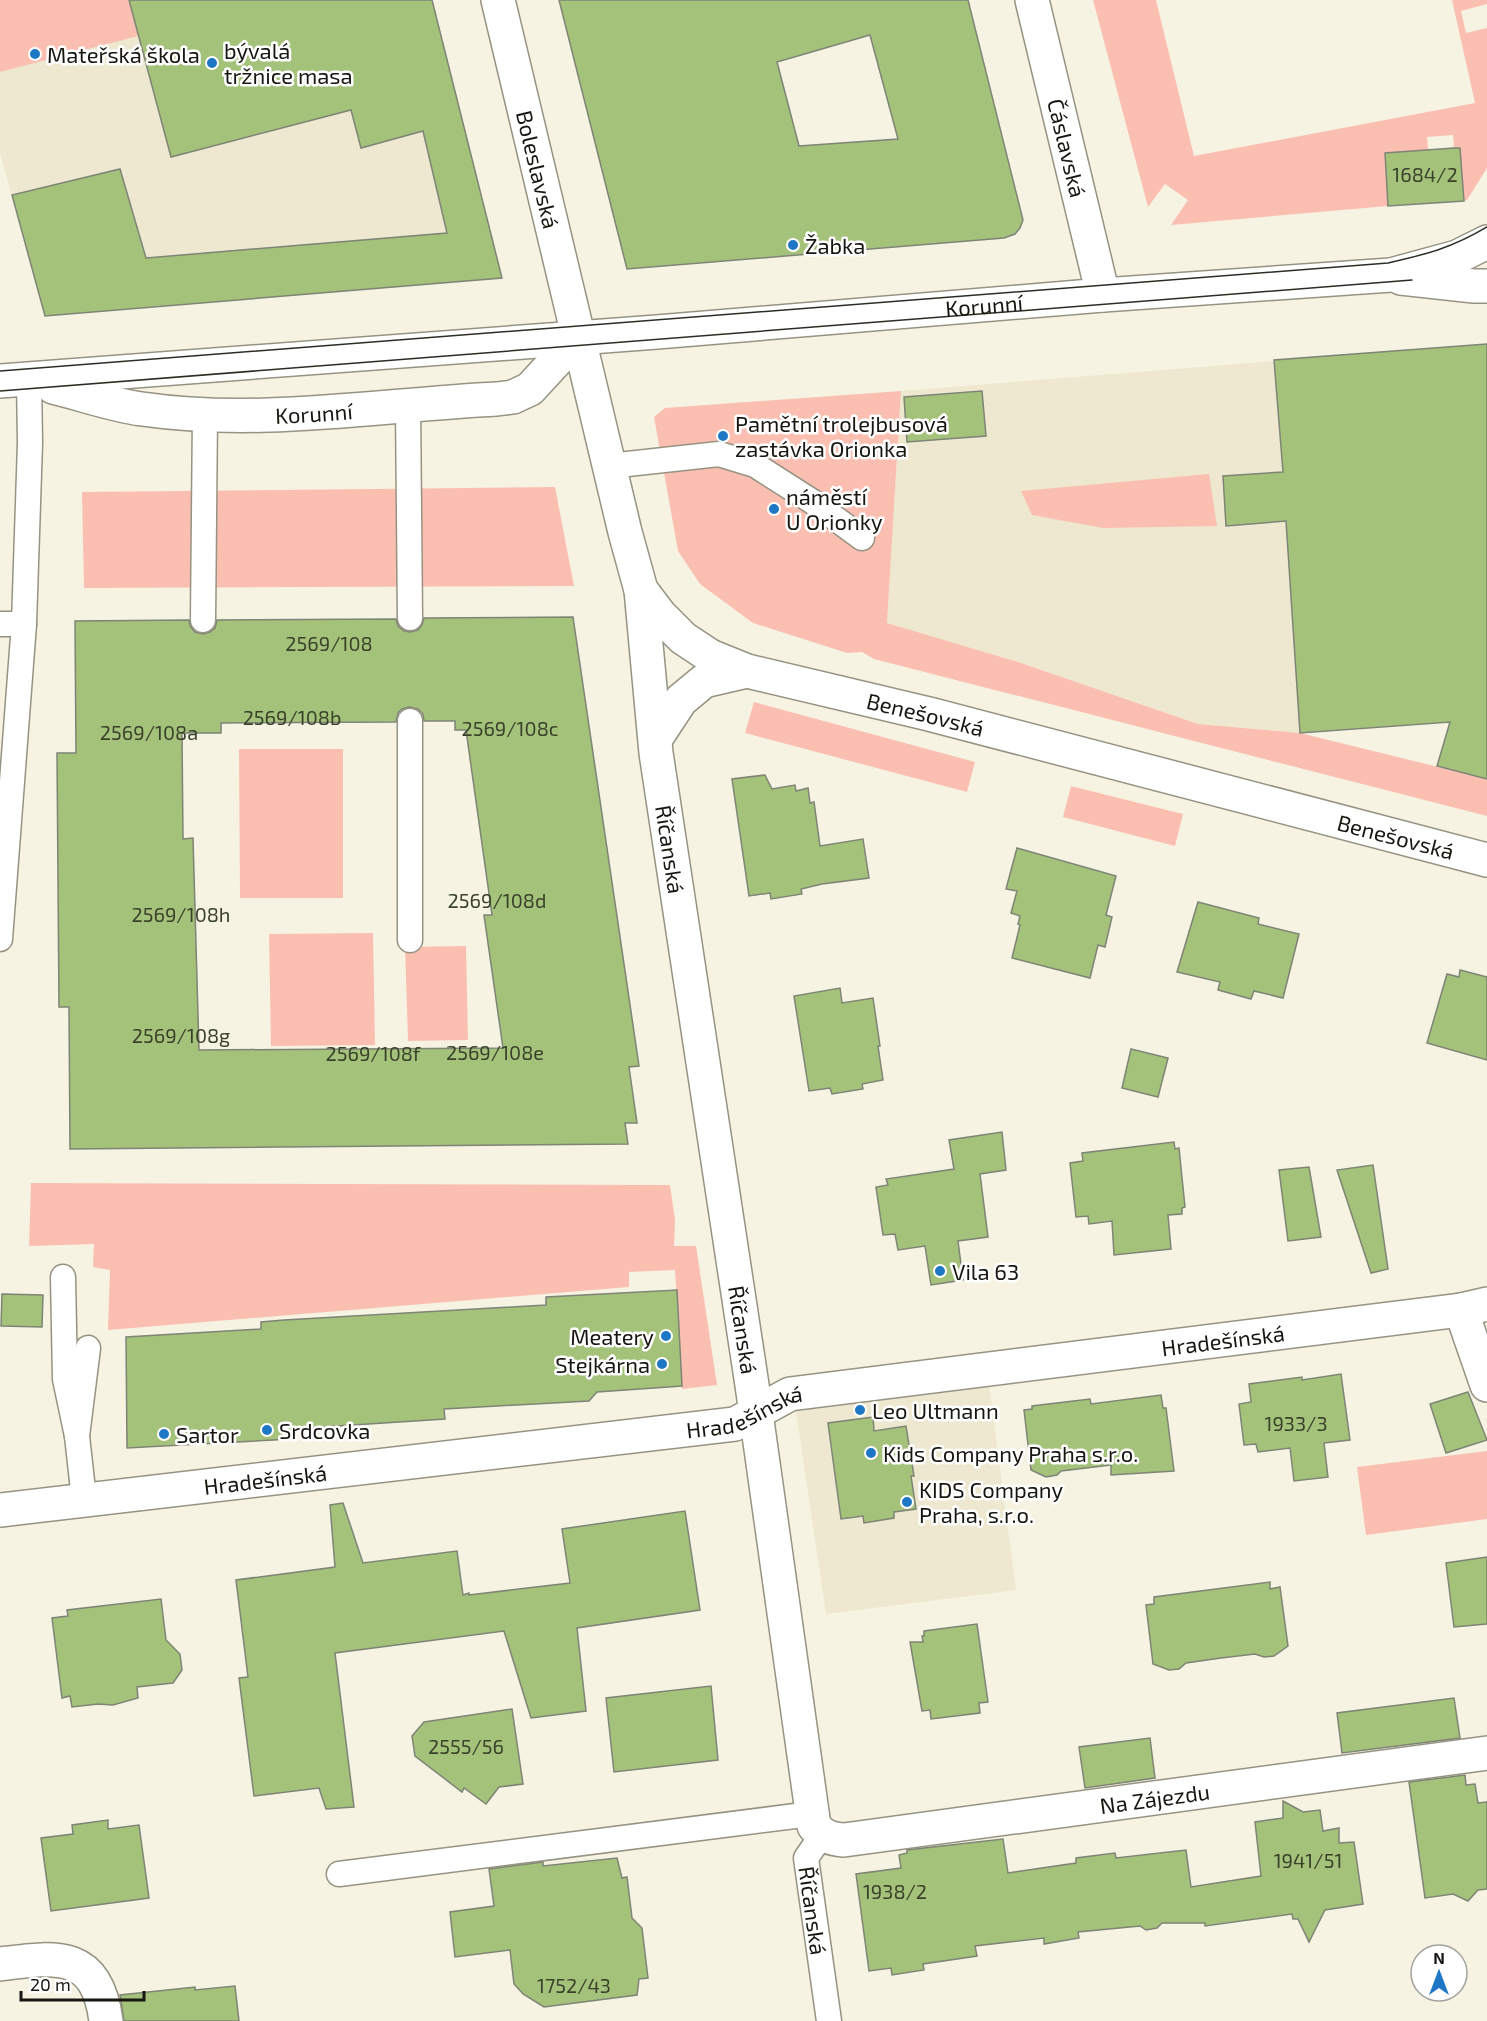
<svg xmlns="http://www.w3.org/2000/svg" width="1487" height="2021" viewBox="0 0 1487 2021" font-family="'Exo 2',sans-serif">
  <rect width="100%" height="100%" fill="#f7f3e2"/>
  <g fill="#eee8d0">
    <polygon points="0,0 432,0 502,278 45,316 0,153"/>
    <polygon points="1487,344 1487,779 1437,766 1452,721 1300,733 1198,724 1021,663 887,623 901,391"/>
    <polygon points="989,1385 1016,1590 826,1614 796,1411"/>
  </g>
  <g fill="#fbbfb1">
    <polygon points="0,0 129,0 138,36 0,72"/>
    <polygon points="1093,0 1156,0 1194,156 1475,103 1452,0 1487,0 1487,4 1461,11 1466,33 1487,28 1487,168 1467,200 1464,201 1460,148 1454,148 1453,135 1427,137 1428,150 1385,153 1388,206 1171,225 1188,200 1165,184 1148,207"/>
    <polygon points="901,391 887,623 1021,663 1198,724 1300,733 1487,779 1487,816 874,659 862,652 847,653 753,623 700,584 678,551 654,417 665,408"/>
    <polygon points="1209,474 1217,526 1103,528 1032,515 1021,491"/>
    <polygon points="555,487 574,586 84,588 82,492"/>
    <polygon points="754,702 975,762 967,792 745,733"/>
    <polygon points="239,749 343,749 343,898 240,898"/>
    <polygon points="1071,786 1183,814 1175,846 1063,817"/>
    <polygon points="373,933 375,1045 271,1046 269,934"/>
    <polygon points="466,946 468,1040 408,1041 405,947"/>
    <polygon points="31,1183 670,1185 675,1220 674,1246 696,1246 717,1385 682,1389 675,1270 629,1272 629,1287 108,1330 110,1270 93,1267 94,1244 29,1246"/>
    <polygon points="1487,1451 1487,1519 1366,1535 1357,1467"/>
  </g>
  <g fill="#a5c27b" stroke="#7e8476" stroke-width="1.5" fill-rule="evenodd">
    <polygon points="129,0 432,0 502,278 45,316 12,195 120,169 146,258 447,233 423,131 361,148 351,110 171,157"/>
    <path d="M559,0h409l55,220 -3,8 -5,6 -11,4 -377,31zM870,35l28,104 -99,7 -22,-84z"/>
    <polygon points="1454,148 1460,148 1464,201 1388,206 1385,153"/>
    <polygon points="1487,344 1487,779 1437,766 1450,722 1300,733 1286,521 1226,526 1223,476 1283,472 1274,360"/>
    <polygon points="982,391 986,436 907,442 904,397"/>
    <path d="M573,617l66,449 -10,1 8,56h-12l3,21 -558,5 -1,-142h-10l-2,-254h19l-1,-132 114,-1 1,6 5,6 8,2 7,-2 5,-4 2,-8 179,-1 2,7 6,5 6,1 8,-2 4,-5 2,-7zM409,707l9,2 5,5 1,7h31v9h11l26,185h-8l19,133 -304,2 -6,-212 -10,1 -1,-106h39v-10l175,-1 2,-9 4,-4z"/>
    <polygon points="765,775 772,789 795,785 796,791 808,788 810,803 814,802 820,846 863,839 869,878 822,884 801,889 802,894 771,899 770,893 749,896 732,779"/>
    <polygon points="1017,848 1116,876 1106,915 1112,917 1105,947 1098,945 1090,978 1012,958 1020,925 1018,924 1020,916 1011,913 1017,891 1006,889"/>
    <polygon points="1198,902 1259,918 1258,924 1299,934 1283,998 1254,991 1251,999 1218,990 1220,982 1177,972"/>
    <polygon points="1460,970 1487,977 1487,1060 1427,1043 1447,974 1459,977"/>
    <polygon points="840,988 842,1003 873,998 880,1046 878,1046 883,1080 862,1084 863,1089 832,1094 830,1088 809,1091 794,996"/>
    <polygon points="1131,1049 1168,1058 1158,1097 1122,1088"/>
    <polygon points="1002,1132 1006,1170 980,1174 988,1237 958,1241 963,1280 931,1285 925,1246 898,1250 895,1234 883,1235 876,1187 888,1185 886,1179 954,1169 949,1140"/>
    <polygon points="1174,1142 1175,1149 1179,1148 1185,1207 1182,1208 1182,1214 1168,1215 1171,1249 1114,1255 1112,1221 1089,1224 1088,1216 1076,1217 1070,1163 1083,1161 1082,1153"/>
    <polygon points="1373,1165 1388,1269 1371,1273 1337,1170"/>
    <polygon points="1309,1167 1321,1237 1288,1241 1279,1170"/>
    <polygon points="677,1290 682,1386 597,1392 589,1401 444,1409 445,1419 291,1429 291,1439 127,1448 126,1337 261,1329 261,1322 284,1320 546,1305 546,1297"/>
    <polygon points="2,1294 43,1295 42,1327 1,1326"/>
    <polygon points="1341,1374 1350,1440 1324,1443 1328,1477 1294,1481 1290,1448 1258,1452 1256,1444 1244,1445 1239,1404 1251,1402 1249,1384 1302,1377 1302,1380"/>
    <polygon points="1468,1392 1487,1440 1446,1453 1430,1404"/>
    <polygon points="1161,1395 1163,1408 1166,1408 1174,1471 1111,1475 1111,1465 1061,1471 1057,1475 1046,1477 1031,1470 1024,1410 1032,1409 1032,1406 1090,1399 1091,1404"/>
    <polygon points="873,1417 874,1431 906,1426 914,1476 911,1476 916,1509 894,1512 894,1518 864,1523 863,1516 841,1519 828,1423"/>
    <polygon points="343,1503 363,1563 457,1551 463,1595 469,1593 469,1595 570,1583 562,1529 685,1511 700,1610 577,1628 586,1711 531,1718 504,1631 335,1653 354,1807 326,1809 319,1788 254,1796 239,1678 248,1677 236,1580 335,1567 330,1505"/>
    <polygon points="1487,1557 1487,1624 1454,1627 1446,1563"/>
    <polygon points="1270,1582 1270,1589 1280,1587 1288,1646 1274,1656 1264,1657 1255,1654 1221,1658 1186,1663 1179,1669 1169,1670 1153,1664 1146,1605 1154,1604 1154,1597"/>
    <polygon points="161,1599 166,1640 180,1654 182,1670 173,1683 137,1687 138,1698 113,1705 98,1704 72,1707 70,1696 62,1698 52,1618 68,1616 67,1610"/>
    <polygon points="977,1624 988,1702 979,1703 980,1713 931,1719 930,1710 922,1711 910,1642 923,1642 922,1636 924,1636 924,1631"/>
    <polygon points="711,1686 718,1760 614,1772 606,1698"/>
    <polygon points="1454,1698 1460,1738 1342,1753 1337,1713"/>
    <polygon points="512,1709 523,1784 499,1787 486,1804 464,1788 462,1792 415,1756 412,1736 424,1722"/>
    <polygon points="1150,1738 1155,1778 1085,1788 1079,1747"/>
    <polygon points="1465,1775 1466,1785 1475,1784 1478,1803 1487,1802 1487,1889 1478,1890 1468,1901 1453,1894 1425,1898 1409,1782"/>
    <polygon points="1283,1801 1303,1812 1320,1810 1323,1831 1339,1828 1339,1843 1354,1842 1363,1904 1325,1910 1309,1942 1298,1919 1293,1919 1292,1914 1205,1926 1205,1923 1162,1923 1157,1928 1146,1930 1140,1926 1078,1932 1079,1938 1044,1944 1044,1938 975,1946 977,1956 923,1964 924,1970 892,1975 891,1968 869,1971 856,1874 901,1868 899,1855 907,1853 907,1850 1003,1839 1008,1873 1076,1863 1076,1858 1115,1853 1116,1858 1186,1850 1191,1887 1261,1876 1255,1822 1283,1818"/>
    <polygon points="108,1820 108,1829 139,1825 149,1898 51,1911 41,1838 73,1834 72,1825"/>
    <polygon points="617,1858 622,1878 627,1877 632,1918 642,1928 648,1978 639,1979 637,1995 544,2007 523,1994 514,1984 510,1950 455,1957 450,1912 494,1906 489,1869 543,1862 543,1866"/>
    <polygon points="235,1986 239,2021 124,2021 120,1995 195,1987 195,1990"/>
  </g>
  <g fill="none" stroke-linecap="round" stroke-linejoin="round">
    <g stroke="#979383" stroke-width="27">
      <g id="service">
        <polyline points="408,406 410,618"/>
        <polyline points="609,466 719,454 755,465 813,502 862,538"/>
        <polyline points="203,620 205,414"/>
        <polyline points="0,624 24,624"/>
        <polyline points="410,721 410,940"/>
        <polyline points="0,939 24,624 30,443 29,380"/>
        <polyline points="63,1277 65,1379 77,1436"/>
        <polyline points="84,1499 77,1436 88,1348"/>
        <path id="s1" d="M822,1835l-16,23 23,163"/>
        <polyline points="339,1874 811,1814"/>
      </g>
    </g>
    <g stroke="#979383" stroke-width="36">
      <g id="minor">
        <path id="s2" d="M1032,0l71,295"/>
        <path id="s3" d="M641,590l15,163 96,632 62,441c9,10 16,13 30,14l643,-87"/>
        <polyline points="656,738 681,700 704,681 747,671"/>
        <polyline points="1461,1310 1487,1385"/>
        <path id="s4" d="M0,1510l735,-86 55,-30 671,-84 26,-6"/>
        <path d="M0,1964c56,-7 97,-14 106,57"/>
      </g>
    </g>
    <g stroke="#979383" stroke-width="36">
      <g id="tertiary">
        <path id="s5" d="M498,0l127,532 16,58 19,25 23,23 27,18 37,15 182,43 558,146"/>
        <polyline points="1401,278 1474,286 1487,286"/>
        <path id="s6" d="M0,381l657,-49 446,-37 288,-20 66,-18 30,-15"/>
        <path id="s7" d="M53,387c29,7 59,18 89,22 118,17 236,-4 355,-10l16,-2 17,-8 48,-52"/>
      </g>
    </g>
    <use href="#service" stroke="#fff" stroke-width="24"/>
    <use href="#minor" stroke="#fff" stroke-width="33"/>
    <use href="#tertiary" stroke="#fff" stroke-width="33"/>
    <g stroke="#2d2c25" stroke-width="1.5">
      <path d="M0,371l1388,-108c39,-9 64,-15 99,-36"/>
      <polyline points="0,391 1412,280"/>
    </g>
  </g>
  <g fill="#1d77c4" stroke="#fff" stroke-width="2">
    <circle cx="35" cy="54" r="6"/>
    <circle cx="212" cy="63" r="6"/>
    <circle cx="793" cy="245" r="6"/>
    <circle cx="723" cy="436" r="6"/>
    <circle cx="774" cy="509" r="6"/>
    <circle cx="940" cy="1271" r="6"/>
    <circle cx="666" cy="1336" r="6"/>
    <circle cx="662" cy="1364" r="6"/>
    <circle cx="860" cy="1410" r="6"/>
    <circle cx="267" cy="1430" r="6"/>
    <circle cx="164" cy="1434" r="6"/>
    <circle cx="871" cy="1453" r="6"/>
    <circle cx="907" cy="1502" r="6"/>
  </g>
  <g text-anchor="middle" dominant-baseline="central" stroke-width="5" stroke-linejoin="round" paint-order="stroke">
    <g font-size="20" fill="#3a412b">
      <text x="1425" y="174">1684/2</text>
      <text x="329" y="643">2569/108</text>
      <text x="292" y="717">2569/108b</text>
      <text x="510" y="728">2569/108c</text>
      <text x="149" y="732">2569/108a</text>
      <text x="497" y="900">2569/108d</text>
      <text x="181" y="914">2569/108h</text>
      <text x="181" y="1035">2569/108g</text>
      <text x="495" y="1052">2569/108e</text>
      <text x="373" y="1053">2569/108f</text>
      <text x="1296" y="1423">1933/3</text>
      <text x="466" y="1746">2555/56</text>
      <text x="1308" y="1860">1941/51</text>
      <text x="895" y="1891">1938/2</text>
      <text x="574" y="1985">1752/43</text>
    </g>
    <g font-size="22" fill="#171610" stroke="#fff" text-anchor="start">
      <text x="224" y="50">bývalá<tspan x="224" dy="25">tržnice masa</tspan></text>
      <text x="47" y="54">Mateřská škola</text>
      <text x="805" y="245">Žabka</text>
      <text x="735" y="423">Pamětní trolejbusová<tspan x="735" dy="25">zastávka Orionka</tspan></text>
      <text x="786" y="496">náměstí<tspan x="786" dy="25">U Orionky</tspan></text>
      <text x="952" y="1271">Vila 63</text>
      <text x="654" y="1336" text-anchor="end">Meatery</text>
      <text x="650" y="1364" text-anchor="end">Stejkárna</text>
      <text x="872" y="1410">Leo Ultmann</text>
      <text x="279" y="1430">Srdcovka</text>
      <text x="176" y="1434">Sartor</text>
      <text x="883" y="1453">Kids Company Praha s.r.o.</text>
      <text x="919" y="1489">KIDS Company<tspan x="919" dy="25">Praha, s.r.o.</tspan></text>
    </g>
    <g font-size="22" fill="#171610" stroke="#fff">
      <text stroke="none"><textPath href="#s2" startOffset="152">Čáslavská</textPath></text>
      <text stroke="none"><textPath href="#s5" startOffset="174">Boleslavská</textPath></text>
      <text stroke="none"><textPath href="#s6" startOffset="987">Korunní</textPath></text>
      <text stroke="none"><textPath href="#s7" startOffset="264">Korunní</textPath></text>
      <text stroke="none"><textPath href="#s5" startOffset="927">Benešovská</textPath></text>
      <text stroke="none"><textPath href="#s5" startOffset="1413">Benešovská</textPath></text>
      <text stroke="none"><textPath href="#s3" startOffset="261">Říčanská</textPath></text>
      <text stroke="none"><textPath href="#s3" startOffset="747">Říčanská</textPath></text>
      <text stroke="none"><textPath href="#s4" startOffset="1239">Hradešínská</textPath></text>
      <text stroke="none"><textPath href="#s4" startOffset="753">Hradešínská</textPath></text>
      <text stroke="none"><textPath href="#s4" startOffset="267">Hradešínská</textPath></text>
      <text stroke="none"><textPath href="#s3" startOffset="1596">Na Zájezdu</textPath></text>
      <text stroke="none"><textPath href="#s1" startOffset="81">Říčanská</textPath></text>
    </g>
  </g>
  <g transform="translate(1439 1973)"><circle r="28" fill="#ffffff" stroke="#a2a29f" stroke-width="1.5"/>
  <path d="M0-4.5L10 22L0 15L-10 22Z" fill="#1d77c4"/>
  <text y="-9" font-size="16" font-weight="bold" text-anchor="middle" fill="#171610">N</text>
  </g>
  <path d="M21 1991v9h123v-9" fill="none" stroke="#171610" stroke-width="3"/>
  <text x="30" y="1991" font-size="18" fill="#171610" stroke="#ffffff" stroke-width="4.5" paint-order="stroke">20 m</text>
</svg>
